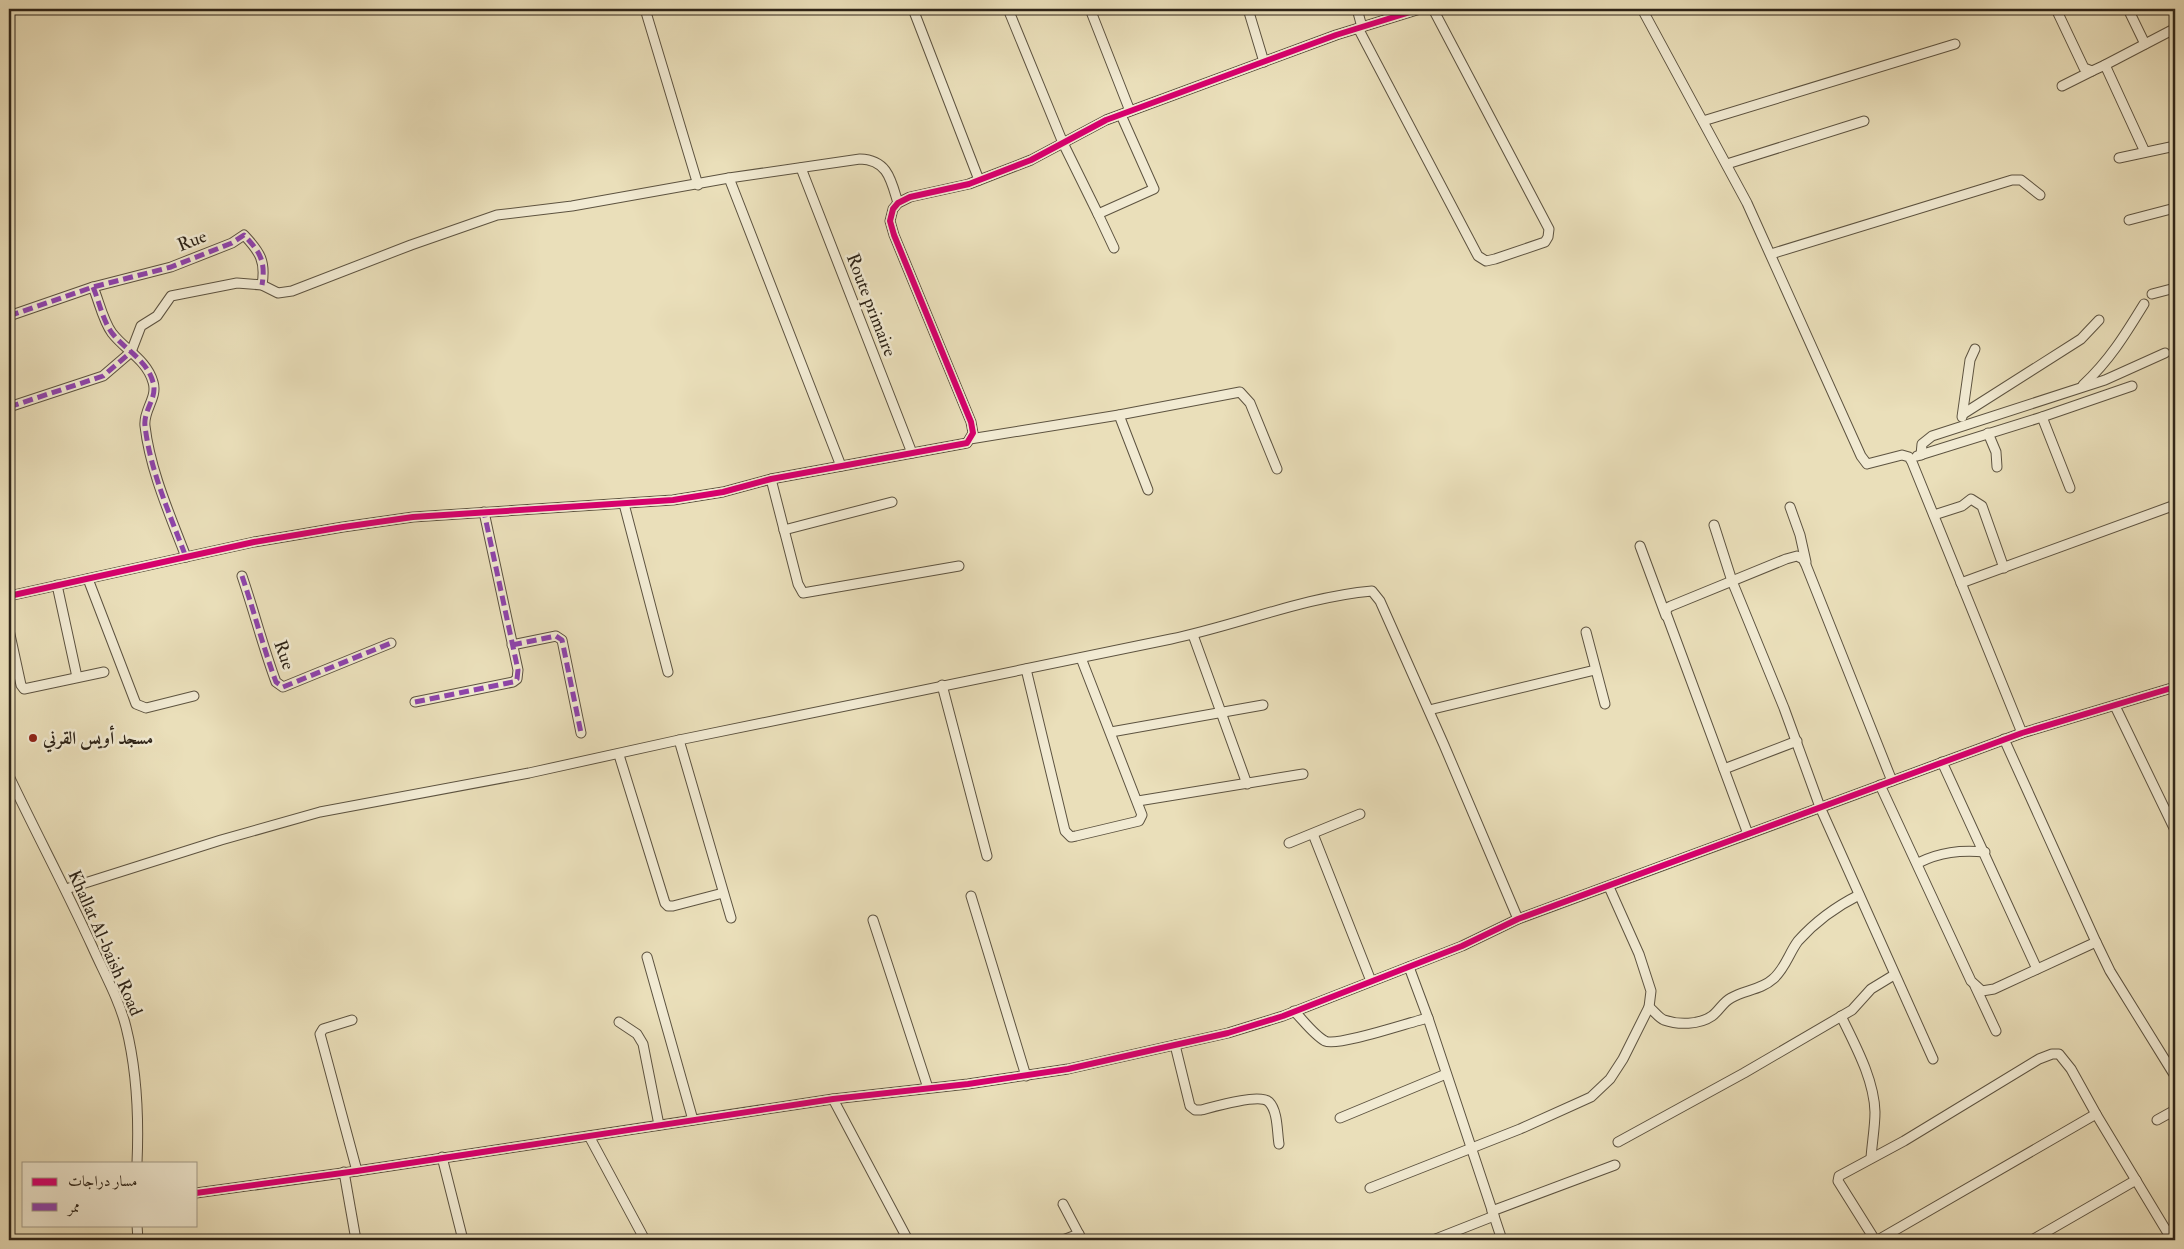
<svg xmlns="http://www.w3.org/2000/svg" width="2184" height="1249" viewBox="0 0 2184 1249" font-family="'IM FELL Double Pica',Amiri,serif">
  <rect width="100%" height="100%" fill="#eadfba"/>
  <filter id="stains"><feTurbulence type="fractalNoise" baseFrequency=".004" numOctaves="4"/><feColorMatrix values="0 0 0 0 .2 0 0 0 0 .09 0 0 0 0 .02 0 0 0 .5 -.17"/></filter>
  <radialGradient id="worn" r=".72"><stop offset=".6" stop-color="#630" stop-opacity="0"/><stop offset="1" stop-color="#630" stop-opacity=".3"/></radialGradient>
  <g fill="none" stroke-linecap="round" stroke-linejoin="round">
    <g stroke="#5d5340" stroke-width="11">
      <g id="minor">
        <polyline points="645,9 698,185"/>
        <polyline points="913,9 979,180"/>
        <polyline points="1008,9 1063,143 1098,214 1154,189 1121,115"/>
        <polyline points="1090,9 1130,111"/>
        <polyline points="1248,9 1264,62"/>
        <polyline points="1357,9 1362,27"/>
        <polyline points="1642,9 1747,203 1861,456 1867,464 1902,455 1909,457 1912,462 2022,733"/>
        <polyline points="2056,9 2084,68 2092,71 2105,65 2145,152"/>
        <polyline points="2128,9 2145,44"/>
        <polyline points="1358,28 1478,256 1486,261 1495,259 1545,242 1548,237 1549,229 1433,9"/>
        <polyline points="2105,65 2174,29"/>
        <polyline points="2062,86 2092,71"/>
        <polyline points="1703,121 1955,44"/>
        <polyline points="2119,158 2175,146"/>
        <polyline points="1727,164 1864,121"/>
        <polyline points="801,168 912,453"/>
        <polyline points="729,178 841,466"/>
        <polyline points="1098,214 1114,248"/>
        <polyline points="2129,220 2175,208"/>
        <polyline points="1771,254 2012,180 2021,180 2040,195"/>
        <path d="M93,287c6,14 10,34 19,46 13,17 35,27 41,49 5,16 -10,28 -8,44 5,44 25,89 41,131"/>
        <polyline points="2152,294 2175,288"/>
        <path d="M9,316l84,-29 78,-20 61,-24 12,-8c16,17 22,26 18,50"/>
        <path d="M2083,385c26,-24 42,-50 61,-81"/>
        <path d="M9,407l94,-31 28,-24 10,-26 16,-10 14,-20 66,-13 25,2 16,8 14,-2 119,-46 86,-30 75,-9 157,-28 131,-19c28,1 31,21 38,44"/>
        <polyline points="1963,414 2081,339 2099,320"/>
        <polyline points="1119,415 1148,490"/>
        <polyline points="1962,417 1970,360 1975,349"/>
        <polyline points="2042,417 2070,488"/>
        <polyline points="1988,433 1996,452 1997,467"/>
        <polyline points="970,439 1119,415 1240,392 1250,403 1277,469"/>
        <polyline points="1921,455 1922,444 1932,436 2105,380 2165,353"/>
        <polyline points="1917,456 2042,417 2132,386"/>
        <polyline points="771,479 798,584 803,593 959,566"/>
        <polyline points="624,504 668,672"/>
        <polyline points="1790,507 1800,535 1806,562"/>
        <polyline points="1934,515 1962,506 1971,499 1982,506 2004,568"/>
        <polyline points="1714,525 1732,581 1784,708 1820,807 1933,1059"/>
        <polyline points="784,530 892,502"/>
        <polyline points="1640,546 1666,616"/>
        <path d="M242,576c12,35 21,71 34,106l7,5 108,-44"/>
        <polyline points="88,579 136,704 146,708 194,696"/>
        <polyline points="1961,583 2175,505"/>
        <polyline points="57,585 77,677"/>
        <polyline points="9,596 254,542 343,527 413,517 673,500 723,492 771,479 967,443 973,433 971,422 894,235 890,221 893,209 898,203 910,197 969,184 1031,160 1106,120 1336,35 1420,9"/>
        <polyline points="9,630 21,685 24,689 104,672"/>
        <polyline points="1586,632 1605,704"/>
        <polyline points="1193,635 1247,784"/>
        <polyline points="512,645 556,636 562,640 581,733"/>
        <polyline points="1026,669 1065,831 1071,837 1076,836 1139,821 1142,815 1081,658"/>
        <polyline points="942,685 987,856"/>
        <polyline points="415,702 513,682 517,679 518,670 484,512"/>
        <polyline points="2115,706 2175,830"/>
        <polyline points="1429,710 1595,670"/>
        <polyline points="1111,732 1263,705"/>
        <polyline points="679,740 731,918"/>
        <polyline points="619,755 665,903 668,906 673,906 723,893"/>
        <polyline points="1942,762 2037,969"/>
        <polyline points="1724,769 1797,741"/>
        <path d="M9,776c27,57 57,113 83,170 12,27 27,53 34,81 11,44 13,91 11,136"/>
        <polyline points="1880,785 1971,981 1982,991 1994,989 2096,942 2004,739"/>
        <polyline points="1138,801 1303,774"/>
        <polyline points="1313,834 1371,981"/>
        <polyline points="1748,834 1666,613 1667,608 1671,606 1786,559 1797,556 1803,559 1806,565 1892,781"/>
        <polyline points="1289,843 1360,814"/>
        <path d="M1918,863c22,-11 42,-13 67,-11"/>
        <path d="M66,889l155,-49 99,-28 209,-39 150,-33c164,-34 328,-66 492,-101 67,-14 133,-42 201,-48l8,10 64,144 74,174"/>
        <polyline points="971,896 1026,1076"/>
        <polyline points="873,920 928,1088"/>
        <polyline points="2096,942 2110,971 2175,1076"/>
        <polyline points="647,957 693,1120"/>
        <polyline points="1409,967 1428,1018 1502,1240"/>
        <polyline points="1975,986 1996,1031"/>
        <path d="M1649,1007c5,4 10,11 15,13 14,5 35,5 48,-4 7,-5 11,-14 19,-18 13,-8 30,-8 42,-19 12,-10 16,-26 25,-38 17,-19 39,-35 61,-46"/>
        <path d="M1294,1011c9,9 20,24 31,30 13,6 85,-19 103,-23"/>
        <path d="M1841,1016c14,29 33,63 34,96 0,15 -3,31 -4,46"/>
        <polyline points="352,1020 323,1029 320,1034 357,1171"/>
        <polyline points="619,1022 637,1034 643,1044 659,1125"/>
        <path d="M1175,1045l15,61 5,4h6c12,-3 59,-17 68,-8 9,9 8,30 10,42"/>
        <polyline points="833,1099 908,1240"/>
        <polyline points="1340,1118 1446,1074"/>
        <polyline points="2157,1120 2175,1110"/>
        <polyline points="589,1136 645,1240"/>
        <polyline points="1618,1142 1744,1073 1852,1010 1871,989 1894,975"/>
        <polyline points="442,1157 463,1240"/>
        <polyline points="344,1172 356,1240"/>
        <polyline points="1370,1188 1520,1129 1580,1102 1591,1097 1610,1079 1623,1059 1649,1007 1651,991 1639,954 1609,887"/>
        <polyline points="196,1193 357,1171 833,1099 968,1084 1068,1069 1228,1033 1283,1016 1462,946 1518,919 2022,733 2175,687"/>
        <polyline points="1063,1204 1082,1240"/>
        <polyline points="1492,1211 1615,1165"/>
        <polyline points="137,1225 138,1240"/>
        <polyline points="1063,1240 1079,1234"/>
        <polyline points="1433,1240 1494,1216"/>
        <polyline points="1875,1240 1838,1181 1839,1176 1904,1141 2039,1059 2052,1054 2059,1054 2071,1069 2096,1114 2172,1240"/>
        <polyline points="1878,1240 2096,1114"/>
        <polyline points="2032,1240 2136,1180"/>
      </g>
    </g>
    <use href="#minor" stroke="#f1ead2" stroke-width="9"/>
    <g stroke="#8e44ad" stroke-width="5" stroke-dasharray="10 5" stroke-linecap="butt">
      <path d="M93,287c6,14 10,34 19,46 13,17 35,27 41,49 5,16 -10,28 -8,44 5,44 25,89 41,131"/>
      <path d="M9,316l84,-29 78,-20 61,-24 12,-8c16,17 22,26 18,50"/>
      <polyline points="9,407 103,376 131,352"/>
      <path d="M242,576c12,35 21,71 34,106l7,5 108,-44"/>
      <polyline points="512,645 556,636 562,640 581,733"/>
      <polyline points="415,702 513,682 517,679 518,670 484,512"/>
    </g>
    <g stroke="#f1ead2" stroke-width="9">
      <g id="cycleway">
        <polyline points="9,596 254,542 343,527 413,517 673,500 723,492 771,479 967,443 973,433 971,422 894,235 890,221 893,209 898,203 910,197 969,184 1031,160 1106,120 1336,35 1420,9"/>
        <polyline points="196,1193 357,1171 833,1099 968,1084 1068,1069 1228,1033 1283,1016 1462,946 1518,919 2022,733 2175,687"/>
      </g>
    </g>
    <use href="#cycleway" stroke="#d6006c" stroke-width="6"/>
  </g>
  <circle fill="#8f2418" stroke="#f1ead2" stroke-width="2" cx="33" cy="738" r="5"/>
  <g text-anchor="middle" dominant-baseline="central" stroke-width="5" stroke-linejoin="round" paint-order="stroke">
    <g font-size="18" fill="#2e2418" stroke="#f1ead2">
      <text transform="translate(192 241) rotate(-21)">Rue</text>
      <text transform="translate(871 305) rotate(69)">Route primaire</text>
      <text transform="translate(284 655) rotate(71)">Rue</text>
      <text transform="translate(105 943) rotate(66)">Khallat Al-baish Road</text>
    </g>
    <g font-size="18" font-weight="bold" fill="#2e2418" stroke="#f1ead2" text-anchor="start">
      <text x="43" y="738">مسجد أويس القرني</text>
    </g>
  </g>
  <rect width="2184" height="1249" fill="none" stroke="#eadfba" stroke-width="30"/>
  <rect x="10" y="10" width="2164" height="1229" fill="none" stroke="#2e2418" stroke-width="2.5"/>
  <rect x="15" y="15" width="2154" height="1219" fill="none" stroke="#2e2418"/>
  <rect x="22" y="1162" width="175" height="65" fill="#f1ead2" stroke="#a39b88"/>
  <rect x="32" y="1178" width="25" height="8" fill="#d6006c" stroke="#a39b88"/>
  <text x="68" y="1186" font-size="15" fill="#2e2418">مسار دراجات</text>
  <rect x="32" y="1203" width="25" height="8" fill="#8e44ad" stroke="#a39b88"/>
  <text x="68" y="1212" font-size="15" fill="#2e2418">ممر</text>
  <rect width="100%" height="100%" filter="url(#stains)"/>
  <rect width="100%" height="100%" fill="url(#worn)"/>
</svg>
